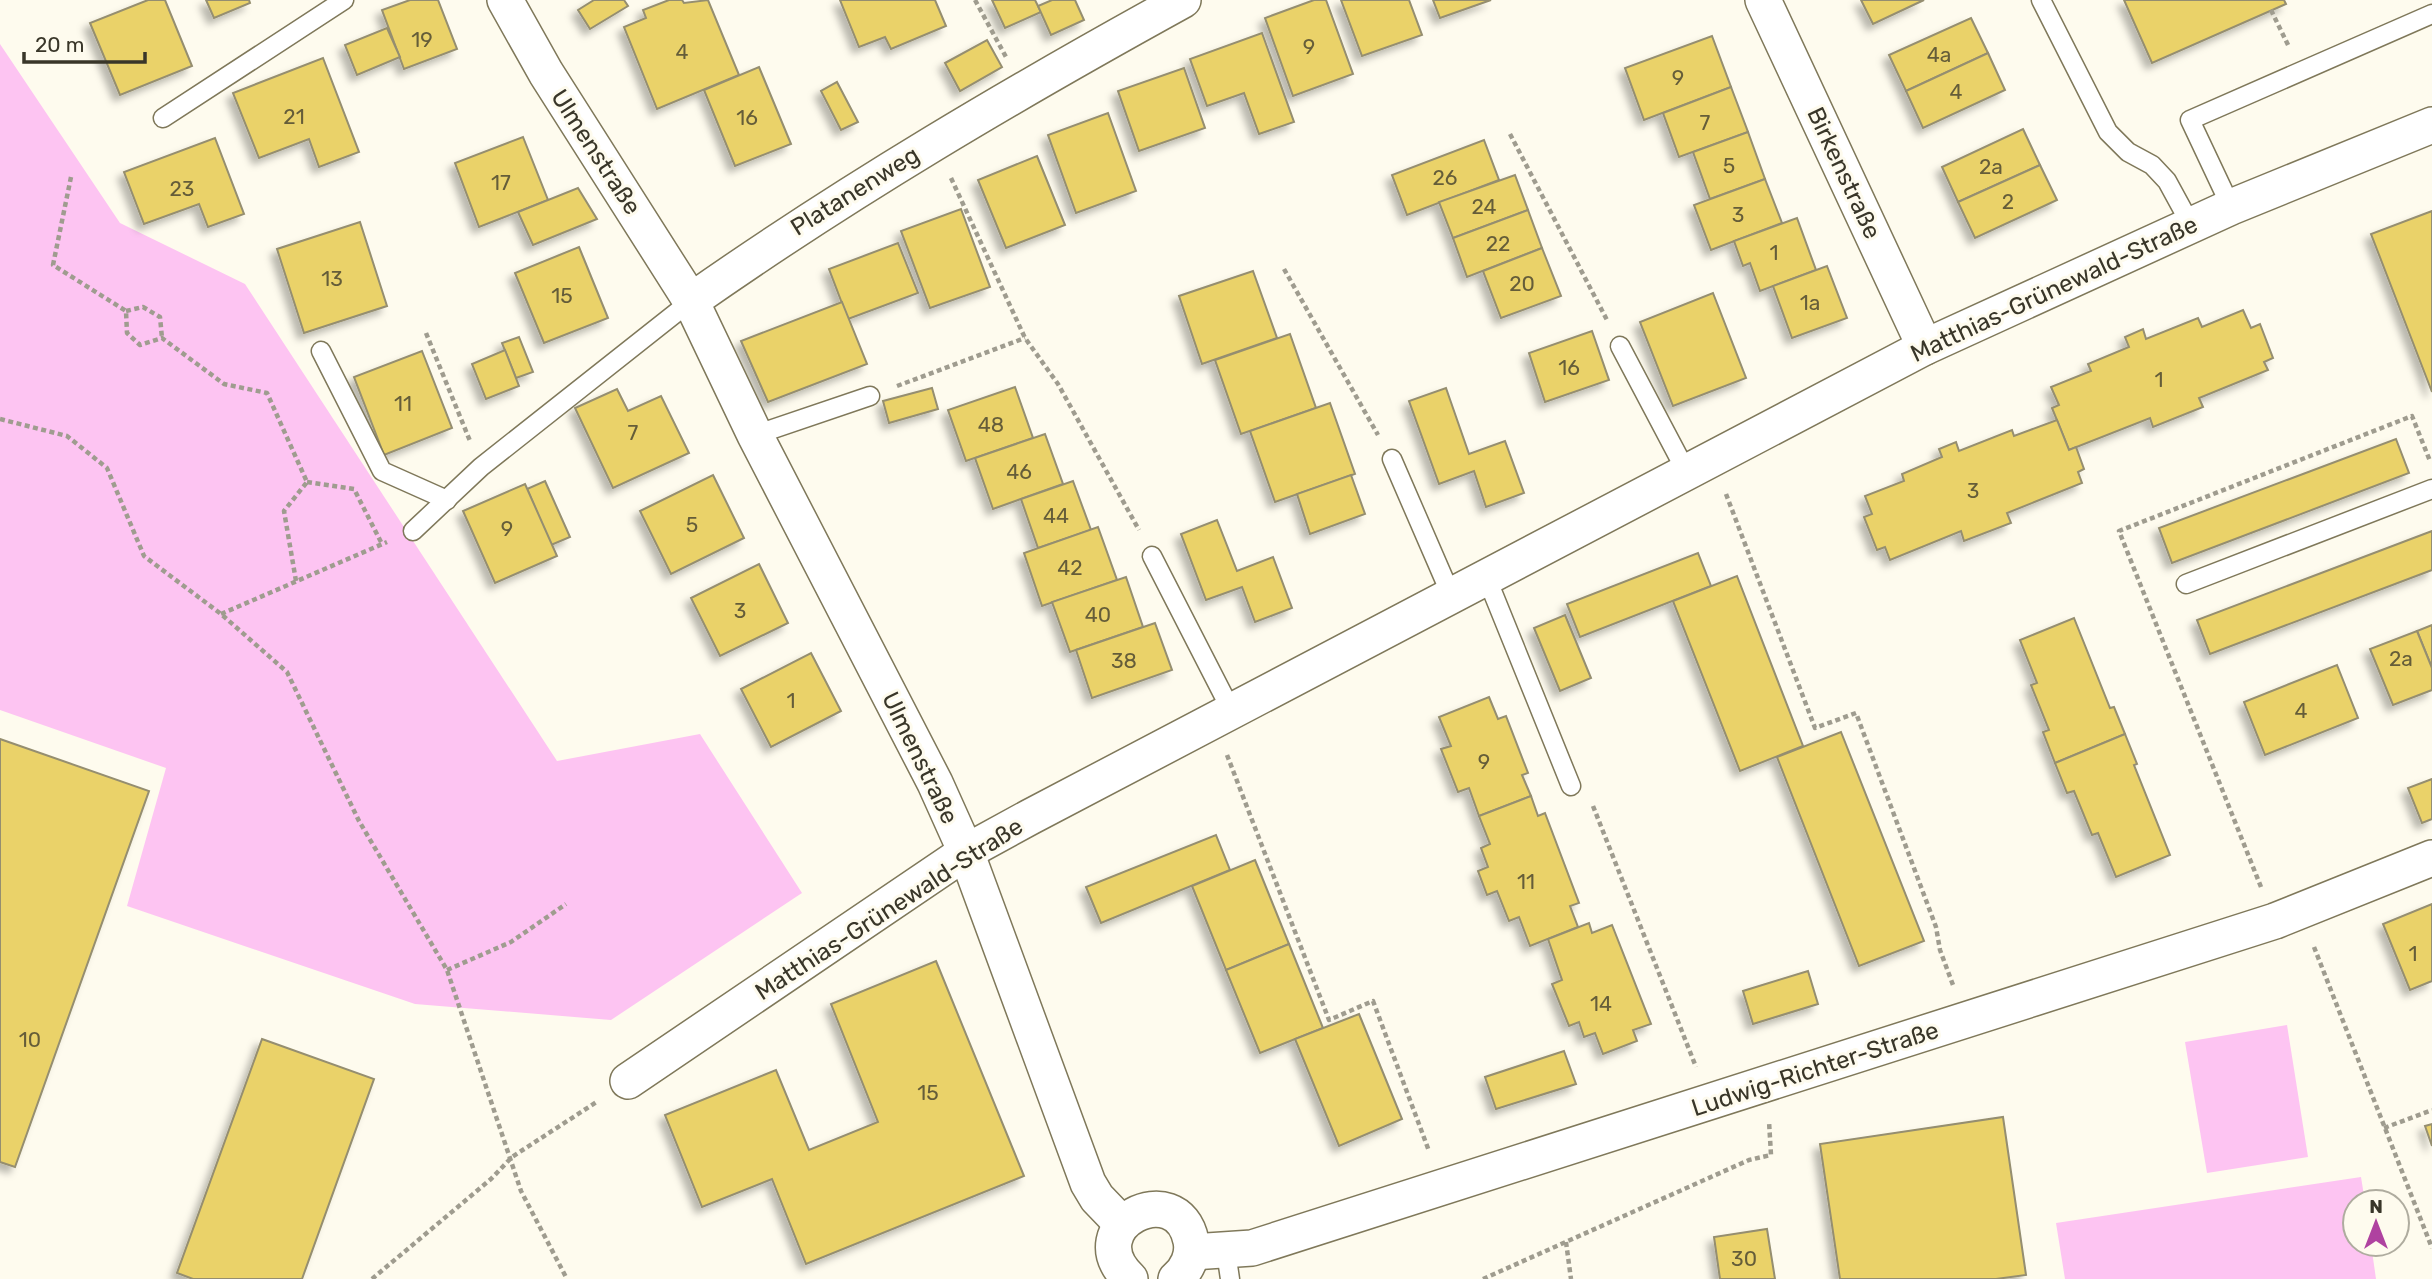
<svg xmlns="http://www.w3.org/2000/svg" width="2432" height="1279" viewBox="0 0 2432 1279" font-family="Rubik,sans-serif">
  <defs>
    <filter id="shadow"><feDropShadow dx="-6" dy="6" stdDeviation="3.5" flood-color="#0004"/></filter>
  </defs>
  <rect width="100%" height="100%" fill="#fefbee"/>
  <g fill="#fdc4f2">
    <polygon points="0,44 120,223 245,284 557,761 700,734 802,893 611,1020 415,1004 127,906 166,768 0,710"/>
    <polygon points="2287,1025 2308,1157 2207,1173 2185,1042"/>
    <polygon points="2361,1177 2365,1202 2355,1202 2355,1244 2371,1244 2376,1279 2065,1279 2056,1223"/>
  </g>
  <g fill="#ead269" stroke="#958e6f" stroke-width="2" filter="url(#shadow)">
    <polygon points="148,0 165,0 192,66 120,95 90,23"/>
    <polygon points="206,0 249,0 250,3 214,18"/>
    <polygon points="410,0 438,0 457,49 404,69 382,10"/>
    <polygon points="594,0 624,0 628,6 590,29 578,10"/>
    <polygon points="669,0 682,0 684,3 708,0 739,75 657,109 624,27 646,18 643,10"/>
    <polygon points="840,0 935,0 946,26 891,49 885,37 859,47"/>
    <polygon points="992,0 1035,0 1041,12 1005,28"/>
    <polygon points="1052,0 1075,0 1084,20 1051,35 1038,6"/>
    <polygon points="1314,0 1326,0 1353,74 1293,96 1265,18"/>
    <polygon points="1341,0 1409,0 1422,35 1362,56"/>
    <polygon points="1433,0 1491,0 1440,18"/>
    <polygon points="1861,0 1924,0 1873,24"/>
    <polygon points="2124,0 2284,0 2286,4 2152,63"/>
    <polygon points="1971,18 1988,53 1906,91 1889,55"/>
    <polygon points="387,28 400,57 357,75 345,45"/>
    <polygon points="1262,33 1294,122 1259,134 1244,93 1207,106 1190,59"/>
    <polygon points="1712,36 1731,87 1644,120 1625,68"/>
    <polygon points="987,40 1002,67 960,91 945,63"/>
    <polygon points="1988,53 2005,90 1923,128 1906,91"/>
    <polygon points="323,58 359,152 319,167 309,139 259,158 233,93"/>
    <polygon points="759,67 791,144 735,166 704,90"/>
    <polygon points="1184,68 1205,128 1139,151 1118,91"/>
    <polygon points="837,82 858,122 841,130 821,91"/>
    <polygon points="1731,87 1748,132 1679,157 1663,113"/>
    <polygon points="1108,113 1136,191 1076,213 1048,135"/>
    <polygon points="2023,129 2040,165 1958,202 1942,167"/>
    <polygon points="1748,132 1765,179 1710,199 1693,152"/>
    <polygon points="523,137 548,200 479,227 455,163"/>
    <polygon points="215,138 244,214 208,227 199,204 144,224 124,172"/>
    <polygon points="1484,140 1499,180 1407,215 1392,175"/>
    <polygon points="1037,156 1065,225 1006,248 978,180"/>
    <polygon points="2040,165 2057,200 1975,238 1958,202"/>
    <polygon points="1515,175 1528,210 1453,238 1439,202"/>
    <polygon points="1765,179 1782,223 1711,250 1694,205"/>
    <polygon points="578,188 597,219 533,245 518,212"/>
    <polygon points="961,209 990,287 930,308 901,231"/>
    <polygon points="1528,210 1542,248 1467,277 1453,238"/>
    <polygon points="2432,211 2432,392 2371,234"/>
    <polygon points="1797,218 1816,270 1760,291 1750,263 1743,266 1734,241"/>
    <polygon points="360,222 387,306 304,333 277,249"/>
    <polygon points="898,243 918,293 848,319 829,269"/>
    <polygon points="579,247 608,318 544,343 515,273"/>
    <polygon points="1542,248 1561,296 1501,318 1483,271"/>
    <polygon points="1827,266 1847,318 1792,338 1773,286"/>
    <polygon points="1253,271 1277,338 1202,364 1179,296"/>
    <polygon points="1713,293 1746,378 1673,406 1640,322"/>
    <polygon points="842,302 867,364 768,402 741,341"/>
    <polygon points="2243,310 2251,328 2260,324 2273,358 2264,362 2268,370 2199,398 2203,407 2153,427 2150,418 2069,450 2052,408 2059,405 2051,387 2091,371 2088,364 2129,347 2125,337 2143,329 2146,339 2198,318 2202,327"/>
    <polygon points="1592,331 1609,380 1545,402 1529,353"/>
    <polygon points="1290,334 1316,408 1241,434 1215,360"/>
    <polygon points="519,337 533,372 516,378 502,343"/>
    <polygon points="505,350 519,386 486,399 472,364"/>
    <polygon points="422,351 452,428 384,455 354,377"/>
    <polygon points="1015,387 1033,438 966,461 948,410"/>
    <polygon points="932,388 938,409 889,423 883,401"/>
    <polygon points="1446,388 1469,454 1505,441 1524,493 1486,507 1474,471 1439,484 1409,401"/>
    <polygon points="617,389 628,411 661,396 689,453 613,488 575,408"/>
    <polygon points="1330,403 1355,474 1275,502 1250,431"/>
    <polygon points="2057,420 2069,450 2076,447 2084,469 2078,472 2082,483 2007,513 2011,523 1964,541 1961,531 1890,560 1885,547 1877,550 1864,517 1872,514 1865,496 1904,481 1902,474 1942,457 1939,449 1956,442 1959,451 2012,430 2014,436"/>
    <polygon points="1045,434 1063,484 993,509 975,458"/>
    <polygon points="2396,439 2409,473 2172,563 2159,528"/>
    <polygon points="713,475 744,538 671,574 640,511"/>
    <polygon points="1351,475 1365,514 1310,534 1297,494"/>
    <polygon points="545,481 570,537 551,545 527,489"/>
    <polygon points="1073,481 1091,530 1038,548 1021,499"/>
    <polygon points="525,484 557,556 495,583 463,511"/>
    <polygon points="1217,520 1237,571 1273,557 1292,608 1255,622 1242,587 1206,600 1181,534"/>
    <polygon points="1098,527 1117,580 1042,606 1024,553"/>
    <polygon points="2432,531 2432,570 2210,654 2197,620"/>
    <polygon points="1698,553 1711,586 1580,637 1567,604"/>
    <polygon points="759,564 788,623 720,656 691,598"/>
    <polygon points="1737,576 1803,746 1740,771 1673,601"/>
    <polygon points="1126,577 1143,627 1070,652 1052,602"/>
    <polygon points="1565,615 1591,678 1560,691 1534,628"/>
    <polygon points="2074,618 2110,708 2114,707 2125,734 2055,763 2043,732 2049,730 2031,685 2037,683 2020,640"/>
    <polygon points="1155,623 1172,670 1092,698 1076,650"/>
    <polygon points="2432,625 2432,668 2417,631"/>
    <polygon points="2417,631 2432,668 2432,690 2393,705 2370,649"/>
    <polygon points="811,653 841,711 771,747 741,689"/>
    <polygon points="2337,665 2358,718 2265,755 2244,702"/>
    <polygon points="1489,697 1498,719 1506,716 1528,773 1522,775 1531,796 1479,816 1469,788 1458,792 1441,749 1451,746 1439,717"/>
    <polygon points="1841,732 1924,941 1859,966 1777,757"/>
    <polygon points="2125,734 2137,764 2134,765 2170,855 2116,877 2098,833 2092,835 2074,791 2067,793 2055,763"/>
    <polygon points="0,739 149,791 15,1167 0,1162"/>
    <polygon points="2432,779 2432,819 2422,823 2408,788"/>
    <polygon points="1531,796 1538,816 1545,813 1579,903 1570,906 1578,927 1530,946 1519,917 1509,921 1497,891 1487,895 1478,871 1488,867 1481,848 1490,844 1479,816"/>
    <polygon points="1216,835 1230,870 1101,923 1086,887"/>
    <polygon points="1255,860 1289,944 1226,970 1192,886"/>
    <polygon points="2432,904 2432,981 2410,990 2383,924"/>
    <polygon points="1589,923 1592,933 1612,925 1651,1024 1633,1030 1637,1041 1603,1054 1595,1033 1584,1037 1579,1022 1569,1026 1552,984 1562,980 1548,939"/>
    <polygon points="1289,944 1323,1028 1260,1053 1226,970"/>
    <polygon points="936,961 1024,1176 806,1264 772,1179 702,1207 665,1115 776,1070 809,1150 878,1122 831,1004"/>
    <polygon points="1808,971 1818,1004 1753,1024 1743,991"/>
    <polygon points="1359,1014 1402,1119 1339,1146 1295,1039"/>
    <polygon points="262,1039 374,1079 302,1279 193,1279 177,1273"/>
    <polygon points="1564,1051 1576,1084 1496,1109 1485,1077"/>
    <polygon points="2003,1117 2026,1275 1996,1279 1840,1279 1820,1144"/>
    <polygon points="2432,1124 2432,1146 2425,1126"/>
    <polygon points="1767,1229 1775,1279 1720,1279 1714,1237"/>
  </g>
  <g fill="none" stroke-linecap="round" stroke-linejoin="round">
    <g stroke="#7f785a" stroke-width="21">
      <g id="service">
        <polyline points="2041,0 2108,132 2128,152 2152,165 2167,181 2191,225"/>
        <polyline points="163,118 344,0"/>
        <polyline points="2231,207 2190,120 2432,14"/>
        <polyline points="1620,346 1686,471"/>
        <polyline points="321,351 382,471 447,500"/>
        <polyline points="755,435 870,396"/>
        <polyline points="1392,459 1451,595"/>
        <polyline points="413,531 481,467 691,301"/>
        <polyline points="1152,556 1232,712"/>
        <polyline points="1486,576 1571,786"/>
        <polyline points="2186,584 2432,489"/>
        <polyline points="1226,1252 1230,1279"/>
      </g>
    </g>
    <g stroke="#7f785a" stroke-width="38">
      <g id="minor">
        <polyline points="505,0 546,73 691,301 755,435 935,783 966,852 1088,1183 1097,1198 1122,1224"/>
        <polyline points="1763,0 1925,347"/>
        <path d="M691,301c158,-111 323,-208 492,-301"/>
        <polyline points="628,1081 966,852 1030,817 1925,347 2231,207 2432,125"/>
        <polyline points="1192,1252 1252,1248 2275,921 2432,858"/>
        <path d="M1130,1279c-56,-53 48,-105 61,-38 3,14 -4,29 -15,38"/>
      </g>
    </g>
    <g stroke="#9f9c8f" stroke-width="4.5" stroke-dasharray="5 3.5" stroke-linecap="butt">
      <polyline points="975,0 1006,57"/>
      <polyline points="2271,10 2289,47"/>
      <polyline points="1510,134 1608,322"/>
      <polyline points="71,177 53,265 126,311 127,333 140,345 162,338 224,384 267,393 307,482"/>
      <polyline points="951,178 1025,338 1058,384 1139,530"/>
      <polyline points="1284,269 1378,435"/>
      <polyline points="126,311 143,307 160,317 162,338"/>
      <polyline points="426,333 470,441"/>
      <polyline points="897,386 1025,338"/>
      <polyline points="0,419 67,436 107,468 144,556 221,614 287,672 359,821 447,970 521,1191 567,1279"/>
      <polyline points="307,482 354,489 382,544"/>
      <polyline points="1726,494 1815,728 1856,713 1936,927 1940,950 1953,985"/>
      <polyline points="296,581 284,511 307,482"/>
      <polyline points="221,614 387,542"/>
      <polyline points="1227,755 1329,1020 1373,1001 1429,1151"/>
      <polyline points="1593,806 1696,1067"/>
      <polyline points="2261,887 2119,531 2412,416 2430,461"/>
      <polyline points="2314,947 2432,1248"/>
      <polyline points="447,970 511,942 566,904"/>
      <polyline points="2384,1128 2432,1110"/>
      <polyline points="1566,1242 1571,1279"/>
      <polyline points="372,1279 491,1179 512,1157 598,1101"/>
      <polyline points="1483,1279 1749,1160 1771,1155 1769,1121"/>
    </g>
    <use href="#service" stroke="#fff" stroke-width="18"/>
    <use href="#minor" stroke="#fff" stroke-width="35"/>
  </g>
  <g text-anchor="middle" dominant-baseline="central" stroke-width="6" stroke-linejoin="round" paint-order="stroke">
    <g font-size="21" fill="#655d39">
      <text x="422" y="39">19</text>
      <text x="1309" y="46">9</text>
      <text x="682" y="51">4</text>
      <text x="1939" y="54">4a</text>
      <text x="1678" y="77">9</text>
      <text x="1956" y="91">4</text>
      <text x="294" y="116">21</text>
      <text x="747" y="117">16</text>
      <text x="1705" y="122">7</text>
      <text x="1729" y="165">5</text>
      <text x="1991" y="166">2a</text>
      <text x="1445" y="177">26</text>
      <text x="501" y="182">17</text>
      <text x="182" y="188">23</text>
      <text x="2008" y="201">2</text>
      <text x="1484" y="206">24</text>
      <text x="1738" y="214">3</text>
      <text x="1498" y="243">22</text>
      <text x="1774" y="252">1</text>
      <text x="332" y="278">13</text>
      <text x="1522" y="283">20</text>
      <text x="562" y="295">15</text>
      <text x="1810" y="302">1a</text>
      <text x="1569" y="367">16</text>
      <text x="2159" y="379">1</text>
      <text x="403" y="403">11</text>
      <text x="991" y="424">48</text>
      <text x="633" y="432">7</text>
      <text x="1019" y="471">46</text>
      <text x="1973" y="490">3</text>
      <text x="1056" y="515">44</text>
      <text x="692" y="524">5</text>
      <text x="507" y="528">9</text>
      <text x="1070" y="567">42</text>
      <text x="740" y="610">3</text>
      <text x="1098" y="614">40</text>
      <text x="2401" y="658">2a</text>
      <text x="1124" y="660">38</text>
      <text x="791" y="700">1</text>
      <text x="2301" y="710">4</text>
      <text x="1484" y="761">9</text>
      <text x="1526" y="881">11</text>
      <text x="2413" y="953">1</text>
      <text x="1601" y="1003">14</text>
      <text x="30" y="1039">10</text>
      <text x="928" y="1092">15</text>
      <text x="1744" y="1258">30</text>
    </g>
    <g font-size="24" fill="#393629" stroke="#fefbee">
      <text transform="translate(596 152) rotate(57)">Ulmenstraße</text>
      <text transform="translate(1844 173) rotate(65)">Birkenstraße</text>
      <text transform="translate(855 191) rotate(-32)">Platanenweg</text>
      <text transform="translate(2054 289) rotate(-25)">Matthias-Grünewald-Straße</text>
      <text transform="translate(920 758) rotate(64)">Ulmenstraße</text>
      <text transform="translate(889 909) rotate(-33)">Matthias-Grünewald-Straße</text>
      <text transform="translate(1815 1069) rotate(-18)">Ludwig-Richter-Straße</text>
    </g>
  </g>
  <g transform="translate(2376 1223)"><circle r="33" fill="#fefbee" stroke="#afac9f" stroke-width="2"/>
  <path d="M0-5L12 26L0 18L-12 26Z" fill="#af42a0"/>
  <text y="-10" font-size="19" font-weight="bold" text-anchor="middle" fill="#393629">N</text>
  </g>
  <path d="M24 52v10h121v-10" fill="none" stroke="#393629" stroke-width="3.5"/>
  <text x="35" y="52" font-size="21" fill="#393629" stroke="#fefbee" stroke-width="5" paint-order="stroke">20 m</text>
</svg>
